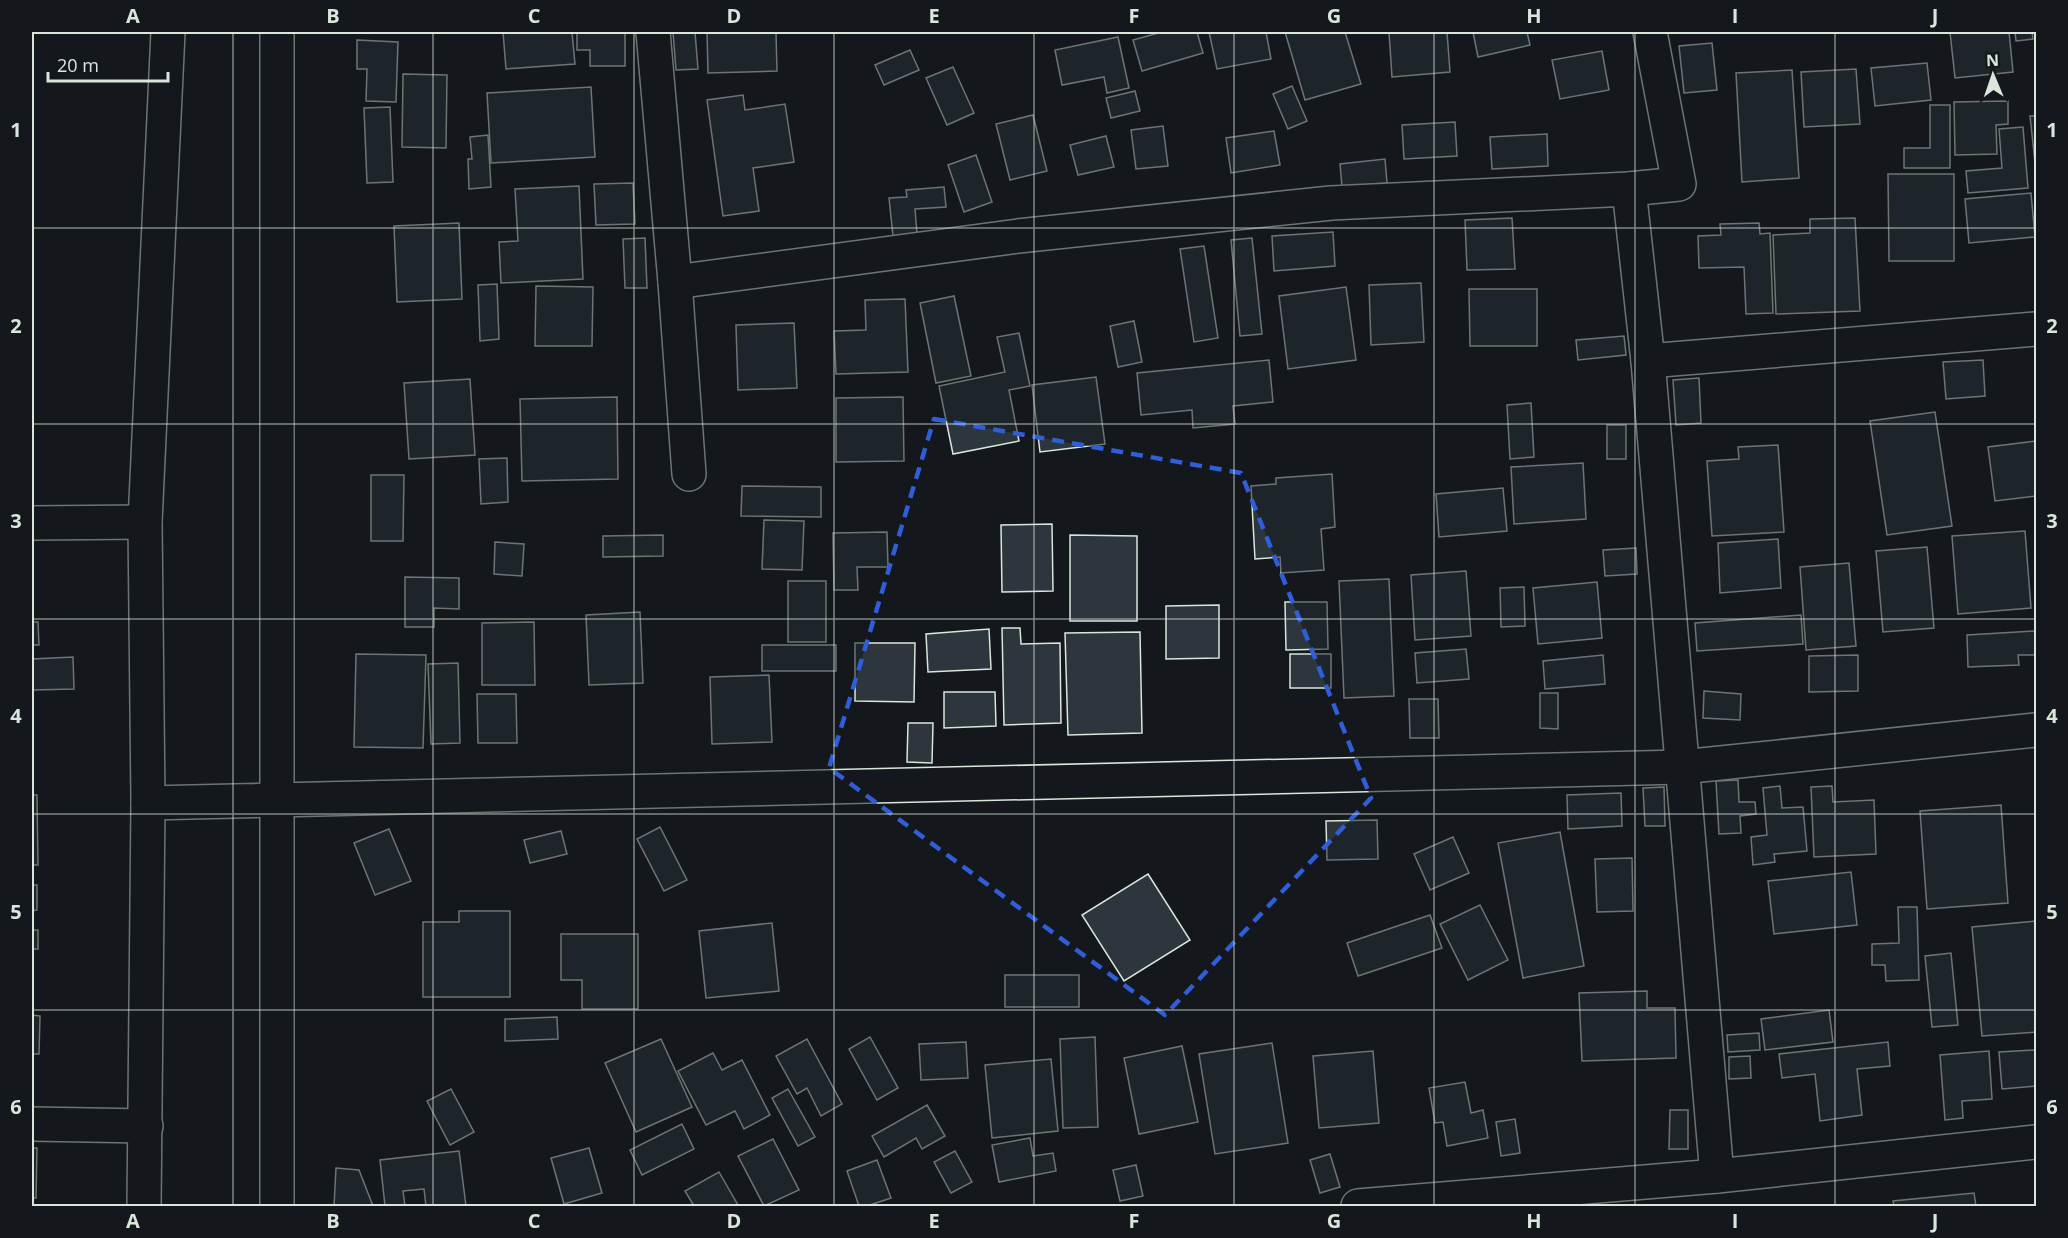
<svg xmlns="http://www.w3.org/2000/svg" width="2068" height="1238" viewBox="0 0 2068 1238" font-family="'Open Sans',sans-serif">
  <rect width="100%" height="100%" fill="#14181c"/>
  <g fill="#2c363c" stroke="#d8e6dc" stroke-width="1.5">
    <polygon points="503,32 572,32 575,64 506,69"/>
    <polygon points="673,32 695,32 698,69 676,70"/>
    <polygon points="707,32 776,32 777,71 708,73"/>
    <polygon points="1162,32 1197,32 1203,53 1142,71 1133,40"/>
    <polygon points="1209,32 1266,32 1271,59 1217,69"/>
    <polygon points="1285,32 1345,32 1361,84 1305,100"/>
    <polygon points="1389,32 1447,32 1450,72 1392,77"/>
    <polygon points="1473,32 1527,32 1530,45 1478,57"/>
    <polygon points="1950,32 2009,32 2013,72 1955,78"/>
    <polygon points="2015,32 2032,32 2033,39 2016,41"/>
    <polygon points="577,33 625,33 625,66 590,66 590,50 577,50"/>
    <polygon points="1118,37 1129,88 1107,93 1104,77 1062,85 1055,50"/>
    <polygon points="357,40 398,42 396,102 366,101 367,69 357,69"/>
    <polygon points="1712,43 1717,90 1684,93 1679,46"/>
    <polygon points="910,50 919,70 884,85 875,65"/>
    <polygon points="1602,51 1609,90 1560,99 1552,60"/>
    <polygon points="1927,63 1931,100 1875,106 1871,68"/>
    <polygon points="953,67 974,113 947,125 926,78"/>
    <polygon points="1856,69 1860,124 1804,127 1801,72"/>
    <polygon points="1792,70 1799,178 1742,182 1736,73"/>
    <polygon points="403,74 447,75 446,148 402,147"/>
    <polygon points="1292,86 1307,121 1288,129 1273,94"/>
    <polygon points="591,87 595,157 491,163 487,93"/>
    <polygon points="1135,91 1140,111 1111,118 1106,98"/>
    <polygon points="743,95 745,110 785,104 794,162 753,168 759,211 723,216 707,100"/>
    <polygon points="2008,101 2008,124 1996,125 1997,154 1955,155 1954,102"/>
    <polygon points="1930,105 1950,105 1950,168 1904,168 1904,148 1930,148"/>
    <polygon points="390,107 393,182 367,183 364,108"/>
    <polygon points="1033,115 1047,171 1010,180 996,124"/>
    <polygon points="2030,116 2036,116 2036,172"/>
    <polygon points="1455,122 1457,156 1404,159 1402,125"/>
    <polygon points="1163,126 1168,166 1136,169 1131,130"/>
    <polygon points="2023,127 2028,188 1968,193 1966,171 2002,168 1999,129"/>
    <polygon points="1274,131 1280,165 1231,173 1226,138"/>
    <polygon points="1547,134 1548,166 1492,169 1490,137"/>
    <polygon points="488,135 491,187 469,189 468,159 472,159 470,137"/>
    <polygon points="1106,136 1114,167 1078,175 1070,145"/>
    <polygon points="976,155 992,202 964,212 948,165"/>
    <polygon points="1385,159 1387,183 1342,187 1340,164"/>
    <polygon points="1888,174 1954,174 1954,261 1889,261"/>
    <polygon points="633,183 635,224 596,225 594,184"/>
    <polygon points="579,186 583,279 501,283 499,242 518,241 515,189"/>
    <polygon points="944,187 946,207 915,209 917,234 893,236 889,198 907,197 906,190"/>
    <polygon points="2031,193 2035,237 1969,243 1965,199"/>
    <polygon points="1512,218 1515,269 1467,270 1465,220"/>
    <polygon points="1855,218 1860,311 1776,314 1773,235 1810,233 1810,219"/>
    <polygon points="459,223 462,299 397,302 394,226"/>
    <polygon points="1759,223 1760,234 1770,233 1773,313 1746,314 1744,267 1699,268 1698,236 1721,235 1720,224"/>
    <polygon points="1333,232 1335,266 1274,271 1272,236"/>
    <polygon points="645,238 647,288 625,288 623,239"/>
    <polygon points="1252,238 1262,334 1240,336 1231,240"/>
    <polygon points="1204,246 1218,338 1194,342 1180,249"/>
    <polygon points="1421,283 1424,342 1371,345 1369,285"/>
    <polygon points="497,284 499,339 480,341 478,285"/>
    <polygon points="536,286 593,287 592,346 535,346"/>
    <polygon points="1346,287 1356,360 1288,369 1279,296"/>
    <polygon points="1469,289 1537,289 1537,346 1470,346"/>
    <polygon points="954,296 971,376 936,383 920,303"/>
    <polygon points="905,299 908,372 836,374 834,331 866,330 865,300"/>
    <polygon points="1134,321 1142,362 1118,367 1110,326"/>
    <polygon points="794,323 797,388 738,390 736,325"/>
    <polygon points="1019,333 1030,386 1009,390 1019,441 953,454 939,386 1005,372 997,337"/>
    <polygon points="1624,336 1626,355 1578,360 1576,340"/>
    <polygon points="1269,360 1273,402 1233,406 1235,424 1193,428 1192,410 1141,415 1137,373"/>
    <polygon points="1983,360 1985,396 1946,399 1943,362"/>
    <polygon points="1096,377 1105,444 1040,452 1032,385"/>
    <polygon points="1699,378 1701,423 1676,425 1673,380"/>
    <polygon points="470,379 475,455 409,459 404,383"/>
    <polygon points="617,397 618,479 522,481 520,399"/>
    <polygon points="903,397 904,461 836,462 836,398"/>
    <polygon points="1531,403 1534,457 1510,459 1507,405"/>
    <polygon points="1935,412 1952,526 1887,535 1870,421"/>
    <rect x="1607" y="425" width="19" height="34"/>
    <polygon points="2036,441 2036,496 1995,501 1988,447"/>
    <polygon points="1778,445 1784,532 1712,536 1707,461 1739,459 1738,447"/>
    <polygon points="507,458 508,502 481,504 479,459"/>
    <polygon points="1583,463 1586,519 1514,524 1511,467"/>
    <polygon points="1332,474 1335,527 1321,529 1324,570 1281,573 1280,557 1255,559 1251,486 1276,484 1276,478"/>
    <polygon points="371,475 404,475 403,541 371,541"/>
    <polygon points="742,486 821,487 821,517 741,516"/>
    <polygon points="1503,488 1507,531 1439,537 1436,494"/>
    <polygon points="764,520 804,521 802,570 762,569"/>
    <polygon points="1052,524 1053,591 1002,592 1001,525"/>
    <polygon points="2025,531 2031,608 1958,614 1952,536"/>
    <polygon points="887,532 888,567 857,567 858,590 834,590 833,533"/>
    <polygon points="663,535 663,556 603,557 603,536"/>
    <polygon points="1070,535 1137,536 1137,621 1070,621"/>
    <polygon points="1778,539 1781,588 1720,593 1718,543"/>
    <polygon points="495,542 524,544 522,576 494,574"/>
    <polygon points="1927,547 1934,628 1883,632 1876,551"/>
    <polygon points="1636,548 1637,574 1605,576 1603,550"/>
    <polygon points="1849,563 1856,646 1806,650 1800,567"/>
    <polygon points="1466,571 1471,636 1415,640 1411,575"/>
    <polygon points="405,577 459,578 459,609 434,608 434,627 405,627"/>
    <polygon points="1389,579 1394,696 1344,698 1339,581"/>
    <rect x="788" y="581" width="38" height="61"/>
    <polygon points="1597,582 1602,638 1538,644 1533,588"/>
    <polygon points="1524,587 1525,626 1501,627 1500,588"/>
    <polygon points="1285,602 1327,602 1328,649 1286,650"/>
    <polygon points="1219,605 1219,658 1166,659 1166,606"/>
    <polygon points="640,612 643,683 589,685 586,615"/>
    <polygon points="1801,615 1803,644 1697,651 1695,623"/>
    <polygon points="32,622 38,622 39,645 32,645"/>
    <polygon points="534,622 535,685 482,685 482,623"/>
    <polygon points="1002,628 1020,628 1021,644 1060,643 1061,723 1004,725"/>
    <polygon points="989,629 991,669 928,672 926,634"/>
    <polygon points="2036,631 2036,655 2018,655 2019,665 1968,667 1967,635"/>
    <polygon points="1140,632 1142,733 1068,735 1065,633"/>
    <polygon points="855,643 915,643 914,702 855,701"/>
    <rect x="762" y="645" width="74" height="26"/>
    <polygon points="1466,649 1469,679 1417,683 1415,653"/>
    <polygon points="356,654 426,655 423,748 354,747"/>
    <rect x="1290" y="654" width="41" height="34"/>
    <polygon points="1603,655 1605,684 1545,689 1543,661"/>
    <polygon points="1858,655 1858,691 1809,692 1809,656"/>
    <polygon points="73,657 74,689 32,690 32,659"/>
    <polygon points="458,663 460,743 431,744 428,664"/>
    <polygon points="769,675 772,742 712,744 710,677"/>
    <polygon points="1704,691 1741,694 1740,720 1703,718"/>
    <polygon points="944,692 995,692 996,726 944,728"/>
    <polygon points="1540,693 1558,693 1558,729 1540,728"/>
    <polygon points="477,694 516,694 517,743 478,743"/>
    <polygon points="1409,699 1438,699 1439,738 1410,738"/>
    <polygon points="908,723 933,723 932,763 907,762"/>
    <polygon points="1738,780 1739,802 1755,802 1756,814 1740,816 1741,833 1719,834 1716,781"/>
    <polygon points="1780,786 1782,808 1803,807 1807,851 1774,854 1775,862 1753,865 1751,837 1767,835 1763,788"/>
    <polygon points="1832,786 1833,802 1874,800 1876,854 1814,857 1811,787"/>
    <polygon points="1664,787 1665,826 1645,826 1643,788"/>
    <polygon points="1621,793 1622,826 1568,829 1567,795"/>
    <polygon points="32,795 37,795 38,865 32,865"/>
    <polygon points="2001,805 2008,903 1927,909 1920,811"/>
    <polygon points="1377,820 1378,859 1327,860 1326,821"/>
    <polygon points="660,827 687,880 664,891 637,839"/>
    <polygon points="389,829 411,881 375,895 354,843"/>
    <polygon points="561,831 567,854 530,863 524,840"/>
    <polygon points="1560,832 1584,966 1523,978 1498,843"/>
    <polygon points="1453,837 1469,873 1430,890 1414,854"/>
    <polygon points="1632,858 1633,911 1597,912 1595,859"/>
    <polygon points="1851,872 1857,925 1774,934 1768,881"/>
    <polygon points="1148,874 1190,940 1124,981 1082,915"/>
    <polygon points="32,885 37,885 37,910 32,911"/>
    <polygon points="1480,905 1508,960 1468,980 1440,924"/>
    <polygon points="1898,907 1917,907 1919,980 1886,981 1885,965 1872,965 1872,944 1899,943"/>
    <polygon points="459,911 510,911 510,997 423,997 423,922 459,922"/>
    <polygon points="1430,915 1442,948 1358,976 1347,943"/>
    <polygon points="2036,921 2036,1032 1982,1036 1972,927"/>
    <polygon points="772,923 779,991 706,998 699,931"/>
    <rect x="32" y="930" width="6" height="19"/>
    <polygon points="561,934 638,934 638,1009 582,1009 582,980 561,980"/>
    <polygon points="1951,953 1958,1025 1932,1027 1925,956"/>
    <rect x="1005" y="975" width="74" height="32"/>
    <polygon points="1647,991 1647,1008 1675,1008 1676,1058 1582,1061 1579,993"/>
    <polygon points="1829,1010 1833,1042 1765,1050 1761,1019"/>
    <polygon points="32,1015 40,1016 39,1054 32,1054"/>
    <polygon points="557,1017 558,1039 505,1041 505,1019"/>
    <polygon points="1759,1033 1760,1050 1728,1052 1727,1035"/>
    <polygon points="870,1037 898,1088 877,1100 849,1049"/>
    <polygon points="1095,1037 1098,1127 1063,1128 1060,1039"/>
    <polygon points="661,1039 692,1107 636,1132 605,1063"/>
    <polygon points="807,1039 842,1104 821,1116 807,1088 797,1094 776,1056"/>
    <polygon points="966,1042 968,1078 921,1080 919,1044"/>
    <polygon points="1888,1042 1890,1066 1857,1069 1862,1115 1820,1121 1815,1074 1782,1078 1779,1054"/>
    <polygon points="1272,1043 1288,1143 1215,1154 1199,1054"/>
    <polygon points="1182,1046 1198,1122 1139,1134 1124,1058"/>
    <polygon points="2036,1050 2036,1086 2002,1089 1999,1052"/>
    <polygon points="1373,1051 1379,1123 1319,1128 1313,1056"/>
    <polygon points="1989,1051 1992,1099 1962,1101 1963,1118 1945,1120 1940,1055"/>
    <polygon points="713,1053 722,1070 742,1060 770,1115 744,1129 735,1111 706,1125 678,1071"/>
    <polygon points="1750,1056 1751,1078 1729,1079 1729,1057"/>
    <polygon points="1051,1059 1058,1131 992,1138 985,1065"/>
    <polygon points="1465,1082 1471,1113 1483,1110 1488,1138 1447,1146 1443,1122 1435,1123 1429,1088"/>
    <polygon points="451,1089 474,1132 450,1145 427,1101"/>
    <polygon points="788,1089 815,1137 798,1146 772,1098"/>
    <polygon points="927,1105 945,1136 922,1149 916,1138 884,1157 872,1136"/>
    <polygon points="1670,1110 1688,1110 1688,1149 1669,1149"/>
    <polygon points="1515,1119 1520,1153 1501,1156 1496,1122"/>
    <polygon points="682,1124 694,1149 642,1175 630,1150"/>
    <polygon points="1030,1138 1033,1156 1053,1153 1056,1171 999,1182 992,1145"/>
    <polygon points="773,1139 799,1190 764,1206 738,1156"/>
    <polygon points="32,1148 37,1148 36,1198 32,1198"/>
    <polygon points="589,1148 602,1193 564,1204 551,1158"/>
    <polygon points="459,1151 466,1206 426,1206 424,1189 403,1191 405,1206 385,1206 380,1160"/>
    <polygon points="955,1151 972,1182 951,1193 934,1162"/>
    <polygon points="1330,1154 1340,1187 1320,1193 1310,1160"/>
    <polygon points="877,1160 891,1198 867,1206 859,1206 847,1171"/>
    <polygon points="1136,1165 1143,1196 1120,1201 1113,1170"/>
    <polygon points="336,1168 359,1170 373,1206 334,1206"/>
    <polygon points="719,1172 738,1205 694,1206 685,1191"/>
    <polygon points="1974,1193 1976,1206 1894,1206 1893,1201"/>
  </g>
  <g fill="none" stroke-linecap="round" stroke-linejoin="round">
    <g stroke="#d8e6dc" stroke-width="36">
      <g id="minor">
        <polyline points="653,32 675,282 689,474"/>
        <polyline points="1629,189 1648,361 1717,1176"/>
        <polyline points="675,282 1018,236 1331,203 1629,189 1679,184 1650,32"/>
        <polyline points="1648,361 2036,329"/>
        <polyline points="32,523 145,522"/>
        <polyline points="148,803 1682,767 2036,730"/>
        <polyline points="32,1124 146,1126"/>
        <polyline points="1358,1206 1717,1176 2036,1142"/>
      </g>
    </g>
    <g stroke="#d8e6dc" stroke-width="36">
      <g id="secondary">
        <polyline points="277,32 277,1206"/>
        <polyline points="144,1206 148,803 145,522 168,32"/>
      </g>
    </g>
    <use href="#minor" stroke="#14181c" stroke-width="33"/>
    <use href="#secondary" stroke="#14181c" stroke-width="33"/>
  </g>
  <path d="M0 0H2068V1238H0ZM934,419l307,54 130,325 -206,217 -336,-247z" fill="#14181c" fill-opacity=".55" fill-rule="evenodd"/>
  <path fill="none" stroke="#305dd8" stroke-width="4.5" stroke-dasharray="12 8" stroke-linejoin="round" d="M934,419l307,54 130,325 -206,217 -336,-247z"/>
  <path fill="none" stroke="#d8e6dc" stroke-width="1.5" stroke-opacity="0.55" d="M233,32v1174M433,32v1174M634,32v1174M834,32v1174M1034,32v1174M1234,32v1174M1434,32v1174M1635,32v1174M1835,32v1174M32,228h2004M32,424h2004M32,619h2004M32,814h2004M32,1010h2004"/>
  <rect width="2068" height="1238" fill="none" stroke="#14181c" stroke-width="66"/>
  <g transform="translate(1993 75) rotate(358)" stroke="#14181c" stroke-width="4.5" paint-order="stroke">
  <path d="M0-4.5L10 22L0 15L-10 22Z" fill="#d8e6dc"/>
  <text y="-9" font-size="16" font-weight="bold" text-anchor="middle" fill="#d8e6dc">N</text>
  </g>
  <path d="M48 72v9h120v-9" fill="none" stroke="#d8e6dc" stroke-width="3"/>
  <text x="57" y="72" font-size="18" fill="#d8e6dc" stroke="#14181c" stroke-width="4.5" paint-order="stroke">20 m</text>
  <rect x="33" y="33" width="2002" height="1172" fill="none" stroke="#d8e6dc" stroke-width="2"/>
  <g font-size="20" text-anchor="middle" font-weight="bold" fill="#d8e6dc">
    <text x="133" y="23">A</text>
    <text x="333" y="23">B</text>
    <text x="534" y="23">C</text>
    <text x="734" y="23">D</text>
    <text x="934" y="23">E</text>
    <text x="1134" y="23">F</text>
    <text x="1334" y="23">G</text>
    <text x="1534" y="23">H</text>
    <text x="1735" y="23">I</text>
    <text x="1935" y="23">J</text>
    <text x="16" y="137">1</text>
    <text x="2052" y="137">1</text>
    <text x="16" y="333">2</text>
    <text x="2052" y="333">2</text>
    <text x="16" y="528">3</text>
    <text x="2052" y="528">3</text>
    <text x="16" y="723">4</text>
    <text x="2052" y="723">4</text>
    <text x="16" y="919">5</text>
    <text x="2052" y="919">5</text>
    <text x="16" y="1114">6</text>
    <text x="2052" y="1114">6</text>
    <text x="133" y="1228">A</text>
    <text x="333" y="1228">B</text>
    <text x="534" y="1228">C</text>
    <text x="734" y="1228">D</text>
    <text x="934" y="1228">E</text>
    <text x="1134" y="1228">F</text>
    <text x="1334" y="1228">G</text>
    <text x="1534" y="1228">H</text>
    <text x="1735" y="1228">I</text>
    <text x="1935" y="1228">J</text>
  </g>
</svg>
